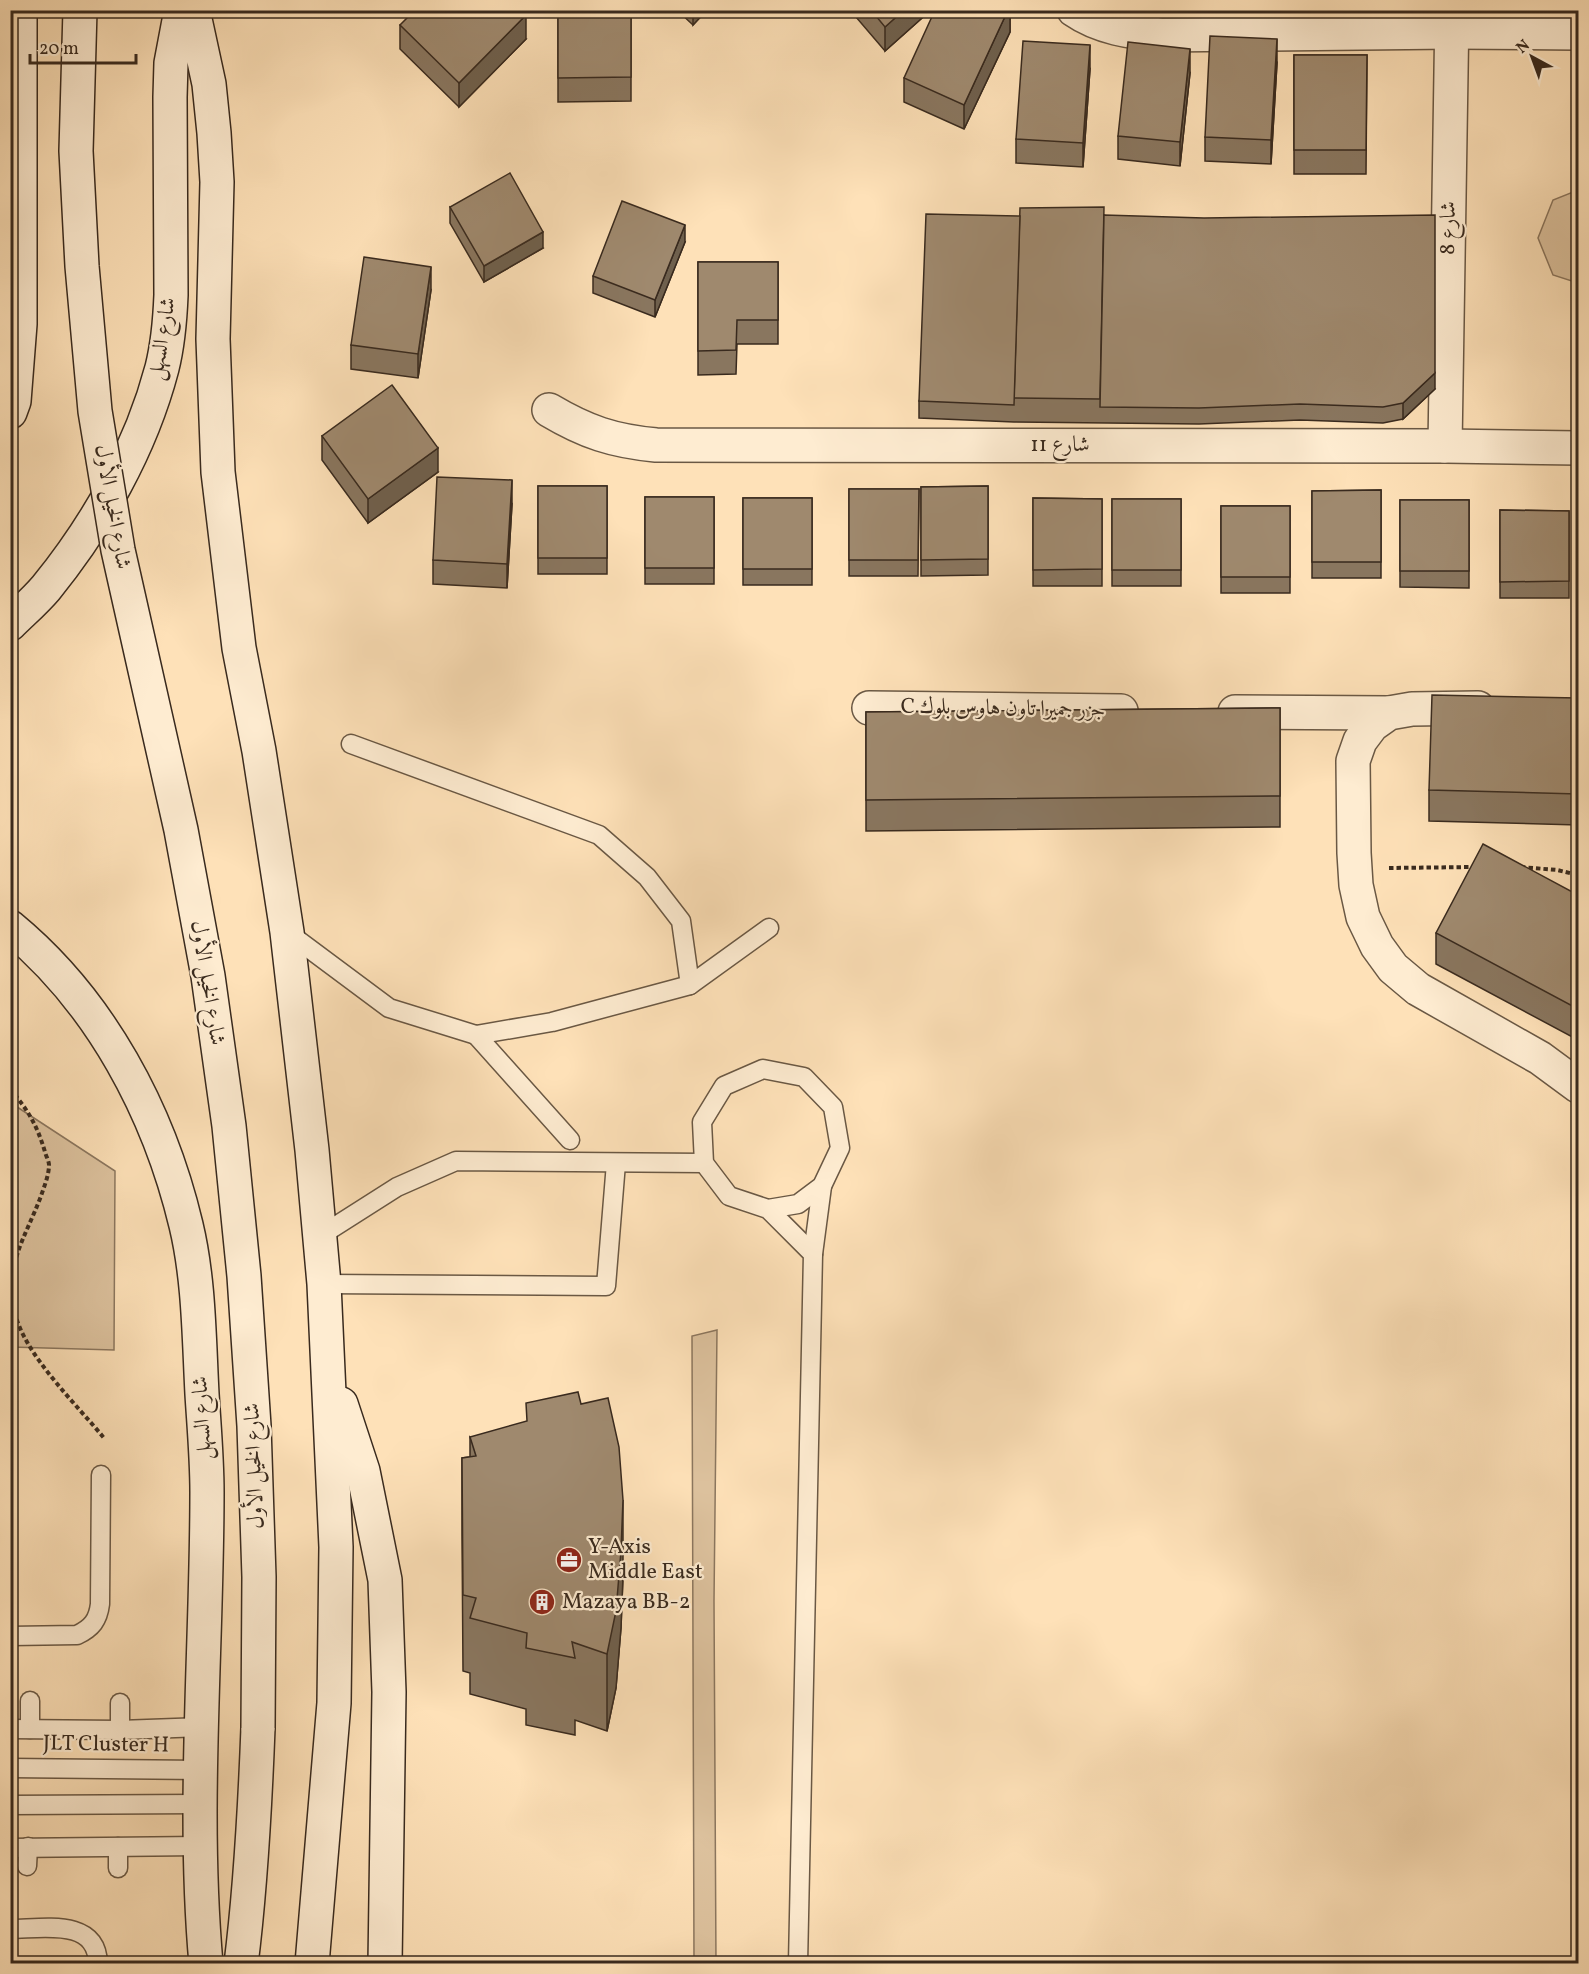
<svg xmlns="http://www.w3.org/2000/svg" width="1589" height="1974" viewBox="0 0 1589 1974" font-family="Vollkorn,Amiri,serif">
  <rect width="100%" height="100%" fill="#fee1b8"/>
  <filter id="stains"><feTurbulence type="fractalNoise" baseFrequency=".00333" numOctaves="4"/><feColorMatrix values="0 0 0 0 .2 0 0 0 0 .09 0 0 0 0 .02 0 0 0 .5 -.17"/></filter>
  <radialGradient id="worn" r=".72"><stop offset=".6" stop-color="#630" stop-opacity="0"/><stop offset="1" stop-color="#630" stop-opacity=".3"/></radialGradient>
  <g fill="#ddc29e" stroke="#8b765e" stroke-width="1.5">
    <polygon points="1578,190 1578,283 1553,275 1538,238 1553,200"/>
    <polygon points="11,1103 115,1171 114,1350 11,1347"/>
    <polygon points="717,1330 714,1601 716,1963 694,1964 692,1336"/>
  </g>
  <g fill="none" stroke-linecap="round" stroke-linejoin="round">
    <g stroke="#6a5844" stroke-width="21">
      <g id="service">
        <polyline points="351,744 599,835 647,877 681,921 690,985"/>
        <polyline points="287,932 389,1008 476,1035 552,1022 690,985 769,928"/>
        <polyline points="476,1035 570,1140"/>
        <polyline points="768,1209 798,1204 822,1186 840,1148 833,1107 804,1077 763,1069 724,1086 702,1122 704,1163 729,1196 768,1209 813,1254 798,1964"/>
        <polyline points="320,1236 397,1187 456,1161 704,1163"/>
        <polyline points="813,1254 822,1186"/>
        <polyline points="324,1284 606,1286 616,1163"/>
        <path d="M10,1636l67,-1c15,-7 21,-15 23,-31l1,-129"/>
        <polyline points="10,1729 120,1730 203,1727"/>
        <polyline points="30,1729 30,1701"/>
        <polyline points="120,1730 120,1703"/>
        <polyline points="10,1768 201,1770"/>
        <polyline points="10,1805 200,1804"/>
        <polyline points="10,1848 200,1846"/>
        <polyline points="27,1866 28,1847"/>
        <polyline points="118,1868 118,1847"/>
        <path d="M10,1929c32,0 87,-12 88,35"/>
      </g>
    </g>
    <g stroke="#6a5844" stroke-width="36">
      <g id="minor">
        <path d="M1074,10c26,18 57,22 87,25l291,-3 126,1"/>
        <path d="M549,410c37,22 64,31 107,35l789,1 133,2"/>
        <polyline points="1445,446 1452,10"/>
        <polyline points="869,708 1121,711"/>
        <polyline points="1478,708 1412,709 1389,713 1372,725 1360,741 1353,761 1354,853 1356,885 1363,917 1377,946 1393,968 1418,989 1540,1058 1578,1086"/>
        <polyline points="1235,712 1389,713"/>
      </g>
    </g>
    <g stroke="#392a1e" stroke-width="36">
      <g id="secondary">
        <polyline points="193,10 209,84 214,133 217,182 213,339 218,472 239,648 259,751 287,932 312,1150 324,1284 336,1547 334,1703 312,1964"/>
        <polyline points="10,412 14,401 20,324 20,10"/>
        <path d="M10,624c12,-12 25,-23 36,-36 52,-64 95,-140 116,-220 6,-24 8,-48 9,-73l-1,-198 1,-34 10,-53"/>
        <path d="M10,927c91,75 149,185 176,298 13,54 13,112 16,169 2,32 5,65 5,98 0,157 -15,315 -1,472"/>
        <polyline points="341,1404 363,1471 385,1580 389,1692 385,1964"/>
        <path d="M241,1964c10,-79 14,-157 17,-236"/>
      </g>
    </g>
    <g stroke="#392a1e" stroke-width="4" stroke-dasharray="4.5 3" stroke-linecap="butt">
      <polyline points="1521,867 1557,870 1578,875"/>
      <polyline points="1389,868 1474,867"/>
      <path d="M10,1089c18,21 27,36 35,63 1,4 4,9 4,13 0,10 -5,22 -8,31 -16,43 -37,68 -26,117 9,41 62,92 89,125"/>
    </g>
    <use href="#service" stroke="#feecd1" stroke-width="18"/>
    <use href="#minor" stroke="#feecd1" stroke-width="33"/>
    <use href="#secondary" stroke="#feecd1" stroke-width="33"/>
    <g stroke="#392a1e" stroke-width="36" stroke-linecap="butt">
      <polyline id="secondary-bridge" points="80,10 76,151 82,266 95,411 118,550 181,830 208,976 229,1126 244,1276 254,1426 259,1577 258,1728"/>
    </g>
    <use href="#secondary-bridge" stroke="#feecd1" stroke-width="33"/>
  </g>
  <g fill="#89765f" stroke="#392a1e" stroke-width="1.5">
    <polygon points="558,10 631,10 631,101 558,102"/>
    <polygon points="677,10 707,10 693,25"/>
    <polygon points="850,10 931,10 885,51"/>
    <polygon points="1010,10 1010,32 964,129 904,102 904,78"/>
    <polygon points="400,25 526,39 459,107 400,49"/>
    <polygon points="1294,55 1367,55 1366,174 1294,174"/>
    <polygon points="1277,63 1271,164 1205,161 1205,137"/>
    <polygon points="1090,69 1083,167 1016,163 1016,139"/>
    <polygon points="1190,73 1180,166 1118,159 1118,136"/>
    <polygon points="450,207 543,248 484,282 450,223"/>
    <polygon points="1104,215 1435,389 1403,419 1383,423 1300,420 1199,424 1014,422 919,418 919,401 1020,216"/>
    <polygon points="685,242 655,317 593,293 593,276"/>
    <polygon points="698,262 778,262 778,344 737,344 736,374 698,375"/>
    <polygon points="431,290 418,378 351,369 351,345"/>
    <polygon points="322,436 438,472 368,523 322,460"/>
    <rect x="538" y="486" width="69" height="88"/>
    <polygon points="988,486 988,575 921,576 921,487"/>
    <polygon points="849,489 919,489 918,576 849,576"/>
    <polygon points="1381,490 1381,578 1312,578 1312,491"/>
    <rect x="645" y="497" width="69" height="87"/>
    <rect x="743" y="498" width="69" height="87"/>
    <polygon points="1033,498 1102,499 1102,586 1033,586"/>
    <rect x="1112" y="499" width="69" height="87"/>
    <polygon points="1400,500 1469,500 1469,588 1400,587"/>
    <polygon points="512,504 507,588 433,584 433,560"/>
    <rect x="1221" y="506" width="69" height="87"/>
    <polygon points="1500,510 1569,511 1569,598 1500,598"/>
    <polygon points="1578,698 1578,825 1429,821 1429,790"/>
    <polygon points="1280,708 1280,827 866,831 866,712"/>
    <polygon points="1578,895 1578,1040 1436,964 1436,933"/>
    <polygon points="470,1437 623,1576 621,1628 616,1688 607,1731 575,1720 575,1735 526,1725 526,1709 470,1694 470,1673 463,1671 462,1535 462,1458 470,1457"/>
  </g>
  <g fill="#6f604d" stroke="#392a1e" stroke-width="1.5">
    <polygon points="693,10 707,10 693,25"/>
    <polygon points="904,10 931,10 885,51 885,27"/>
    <polygon points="1008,10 1010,10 1010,32 964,129 964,105"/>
    <polygon points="526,15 526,39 459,107 459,83"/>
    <polygon points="1277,39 1277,63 1271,164 1271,140"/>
    <polygon points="1090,45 1090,69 1083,167 1083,143"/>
    <polygon points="1190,49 1190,73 1180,166 1180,142"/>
    <polygon points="685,225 685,242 655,317 655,300"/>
    <polygon points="543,232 543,248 484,282 484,266"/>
    <polygon points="431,267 431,290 418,378 418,354"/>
    <polygon points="1435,373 1435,389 1403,419 1403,403"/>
    <polygon points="438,448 438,472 368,523 368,499"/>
    <polygon points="512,480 512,504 507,588 507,564"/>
    <polygon points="623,1500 623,1576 621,1628 616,1688 607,1731 607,1654"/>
  </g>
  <g fill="#9f896e" stroke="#392a1e" stroke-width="1.5">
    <polygon points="415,10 521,10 526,15 459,83 400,25"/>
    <polygon points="558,10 631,10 631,77 558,78"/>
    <polygon points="871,10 904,10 885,27"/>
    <polygon points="935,10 1008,10 964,105 904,78"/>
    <polygon points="1210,36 1277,39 1271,140 1205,137"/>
    <polygon points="1023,41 1090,45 1083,143 1016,139"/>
    <polygon points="1128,42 1190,49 1180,142 1118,136"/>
    <polygon points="1294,55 1367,55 1366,150 1294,150"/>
    <polygon points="510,173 543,232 484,266 450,207"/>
    <polygon points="622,201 685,225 655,300 593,276"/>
    <polygon points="1104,207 1100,399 1014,398 1020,208"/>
    <polygon points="926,214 1020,216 1014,405 919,401"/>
    <polygon points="1104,215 1204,218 1435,215 1435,373 1403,403 1383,407 1300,404 1199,408 1100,407"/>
    <polygon points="364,257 431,267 418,354 351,345"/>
    <polygon points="698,262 778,262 778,320 737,320 736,350 698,351"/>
    <polygon points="392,385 438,448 368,499 322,436"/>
    <polygon points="437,477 512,480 507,564 433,560"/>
    <rect x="538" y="486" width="69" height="72"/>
    <polygon points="988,486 988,559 921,560 921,487"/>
    <polygon points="849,489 919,489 918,560 849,560"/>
    <polygon points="1381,490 1381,562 1312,562 1312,491"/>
    <rect x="645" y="497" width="69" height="71"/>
    <rect x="743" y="498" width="69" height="71"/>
    <polygon points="1033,498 1102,499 1102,569 1033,570"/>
    <rect x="1112" y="499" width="69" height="71"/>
    <rect x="1400" y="500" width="69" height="71"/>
    <rect x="1221" y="506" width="69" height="71"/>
    <polygon points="1500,510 1569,511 1569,581 1500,582"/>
    <polygon points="1432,695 1578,698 1578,794 1429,790"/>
    <polygon points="1280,708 1280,796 866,800 866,712"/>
    <polygon points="1483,844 1578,895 1578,1009 1436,933"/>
    <polygon points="578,1392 581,1404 608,1398 619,1447 623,1500 621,1551 616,1611 607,1654 572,1642 575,1658 526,1648 527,1633 470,1618 476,1598 463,1595 462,1458 476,1456 470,1437 527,1421 526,1403"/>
  </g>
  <defs>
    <g id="office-disc" transform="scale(1.35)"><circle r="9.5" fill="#8f2418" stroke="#feecd1"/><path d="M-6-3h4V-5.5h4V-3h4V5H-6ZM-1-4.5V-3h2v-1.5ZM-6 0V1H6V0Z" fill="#fff"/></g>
    <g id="building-disc" transform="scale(1.35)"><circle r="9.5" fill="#8f2418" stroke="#feecd1"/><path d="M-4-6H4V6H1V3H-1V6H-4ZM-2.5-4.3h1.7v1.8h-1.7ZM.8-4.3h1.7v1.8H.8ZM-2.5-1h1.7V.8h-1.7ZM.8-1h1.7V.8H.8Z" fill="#fff"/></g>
  </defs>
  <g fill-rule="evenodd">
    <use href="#office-disc" x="569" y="1560"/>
    <use href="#building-disc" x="542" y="1602"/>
  </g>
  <g text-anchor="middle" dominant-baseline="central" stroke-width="4.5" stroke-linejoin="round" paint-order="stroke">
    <g font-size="22" fill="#392a1e" stroke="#feecd1">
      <text transform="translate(1449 228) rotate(-89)">شارع 8</text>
      <text transform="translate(163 339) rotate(-81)">شارع السهل</text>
      <text x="1060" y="445">شارع 11</text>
      <text transform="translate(112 507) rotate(80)">شارع الخيل الأول</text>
      <text transform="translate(1003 709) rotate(1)">C جزر جميرا تاون هاوس بلوك</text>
      <text transform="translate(207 983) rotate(81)">شارع الخيل الأول</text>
      <text transform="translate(203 1418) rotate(-93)">شارع السهل</text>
      <text transform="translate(255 1466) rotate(-92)">شارع الخيل الأول</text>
      <text transform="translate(106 1745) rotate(1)">JLT Cluster H</text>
    </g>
    <g font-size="22" fill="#392a1e" stroke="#feecd1" text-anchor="start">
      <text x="588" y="1547">Y-Axis<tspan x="588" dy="25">Middle East</tspan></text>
      <text x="562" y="1602">Mazaya BB-2</text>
    </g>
  </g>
  <rect width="1589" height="1974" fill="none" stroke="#fee1b8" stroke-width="36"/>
  <rect x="12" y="12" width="1565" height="1950" fill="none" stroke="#392a1e" stroke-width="3"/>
  <rect x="18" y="18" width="1553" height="1938" fill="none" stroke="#392a1e" stroke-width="1.5"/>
  <g transform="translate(1532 57) rotate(319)" stroke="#feecd1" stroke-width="4.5" paint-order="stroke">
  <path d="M0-4.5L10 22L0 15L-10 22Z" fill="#392a1e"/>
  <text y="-9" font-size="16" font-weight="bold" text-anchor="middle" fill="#392a1e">N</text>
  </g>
  <path d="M30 54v9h106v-9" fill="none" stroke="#392a1e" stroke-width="3"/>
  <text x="39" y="54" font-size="18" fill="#392a1e" stroke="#feecd1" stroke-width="4.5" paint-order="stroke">20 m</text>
  <rect width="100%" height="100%" filter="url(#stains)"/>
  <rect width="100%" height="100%" fill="url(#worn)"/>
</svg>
